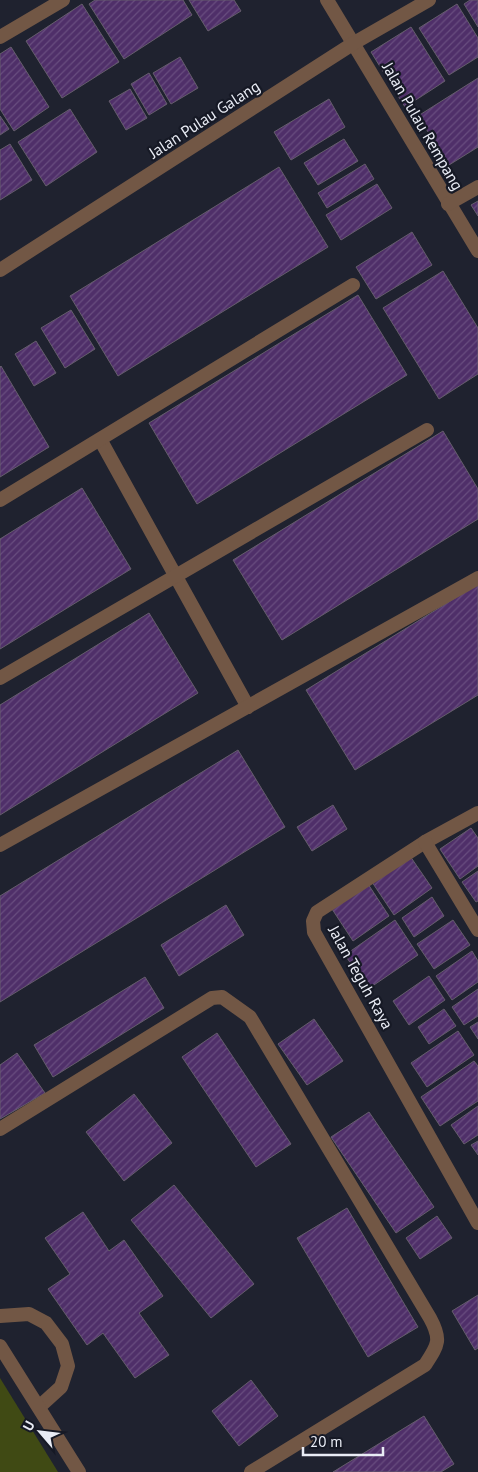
<svg xmlns="http://www.w3.org/2000/svg" width="478" height="1472" viewBox="0 0 478 1472" font-family="'PT Sans',sans-serif">
  <defs>
    <pattern id="building-hatch" width="6" height="6" patternUnits="userSpaceOnUse" patternTransform="scale(1.25)"><rect width="6" height="6" fill="#4f2f69"/><path d="M-1 1l2-2M0 6l6-6M5 7l2-2" fill="none" stroke="#684d7f"/></pattern>
  </defs>
  <rect width="100%" height="100%" fill="#1f222f"/>
  <polygon fill="#404a14" points="0,1378 58,1472 0,1472"/>
  <g fill="url(#building-hatch)" stroke="#655d6c">
    <polygon points="95,0 183,0 192,15 124,59 89,4"/>
    <polygon points="189,0 234,0 241,11 208,31"/>
    <polygon points="470,0 478,0 478,27 464,4"/>
    <polygon points="82,4 119,62 62,98 26,41"/>
    <polygon points="457,4 478,38 478,57 449,75 419,28"/>
    <polygon points="411,27 445,81 405,107 371,52"/>
    <polygon points="11,47 49,107 14,131 0,109 0,54"/>
    <polygon points="180,57 198,88 171,104 153,73"/>
    <polygon points="149,73 167,104 149,115 131,84"/>
    <polygon points="478,78 478,147 449,165 418,116"/>
    <polygon points="130,89 147,118 126,130 109,101"/>
    <polygon points="329,99 345,127 291,160 274,132"/>
    <polygon points="70,109 97,152 46,186 18,142"/>
    <polygon points="0,116 9,129 0,135"/>
    <polygon points="344,139 358,161 318,185 304,163"/>
    <polygon points="10,144 32,180 0,200 0,150"/>
    <polygon points="365,164 374,179 327,208 318,193"/>
    <polygon points="279,167 328,247 118,376 70,296"/>
    <polygon points="377,184 392,208 341,240 326,215"/>
    <polygon points="478,201 478,216 471,205"/>
    <polygon points="412,232 432,265 376,299 356,267"/>
    <polygon points="443,271 478,328 478,374 439,399 383,308"/>
    <polygon points="358,295 407,375 197,504 149,423"/>
    <polygon points="71,310 95,349 65,368 41,328"/>
    <polygon points="36,341 56,373 34,386 15,354"/>
    <polygon points="1,366 49,447 0,477 0,367"/>
    <polygon points="443,431 478,489 478,519 282,640 233,560"/>
    <polygon points="82,488 131,569 0,649 0,539"/>
    <polygon points="478,584 478,695 355,770 306,690"/>
    <polygon points="149,613 198,693 0,815 0,705"/>
    <polygon points="238,750 285,827 0,1002 0,896"/>
    <polygon points="333,805 347,829 312,851 297,827"/>
    <polygon points="471,828 478,838 478,866 460,879 440,849"/>
    <polygon points="410,856 432,888 394,915 372,882"/>
    <polygon points="478,871 478,901 476,902 462,882"/>
    <polygon points="368,884 389,916 353,941 332,909"/>
    <polygon points="432,897 444,916 414,937 402,918"/>
    <polygon points="226,905 244,935 179,976 161,945"/>
    <polygon points="395,920 418,955 368,989 345,955"/>
    <polygon points="453,920 470,945 434,969 417,944"/>
    <polygon points="472,951 478,961 478,982 452,1000 436,976"/>
    <polygon points="429,976 445,1000 409,1025 393,1001"/>
    <polygon points="145,977 164,1008 53,1077 34,1045"/>
    <polygon points="478,989 478,1016 464,1025 452,1007"/>
    <polygon points="444,1009 456,1026 429,1044 418,1027"/>
    <polygon points="314,1019 343,1061 307,1085 278,1044"/>
    <polygon points="478,1022 478,1039 470,1027"/>
    <polygon points="458,1031 474,1055 427,1087 411,1063"/>
    <polygon points="217,1033 291,1144 256,1167 182,1057"/>
    <polygon points="17,1053 45,1093 0,1119 0,1065"/>
    <polygon points="474,1061 478,1066 478,1101 440,1126 421,1097"/>
    <polygon points="134,1094 172,1143 124,1181 86,1132"/>
    <polygon points="478,1106 478,1135 464,1144 451,1125"/>
    <polygon points="369,1112 434,1207 396,1233 331,1137"/>
    <polygon points="478,1141 478,1155 471,1145"/>
    <polygon points="174,1185 254,1284 211,1318 131,1220"/>
    <polygon points="347,1208 418,1327 368,1357 297,1238"/>
    <polygon points="83,1212 109,1251 124,1240 163,1296 139,1313 169,1355 135,1378 103,1333 87,1345 48,1289 70,1274 45,1238"/>
    <polygon points="437,1216 452,1238 420,1259 406,1238"/>
    <polygon points="478,1295 478,1348 475,1350 452,1311"/>
    <polygon points="251,1380 278,1416 239,1446 212,1411"/>
    <polygon points="424,1416 454,1464 441,1472 333,1472"/>
  </g>
  <g fill="none" stroke-linecap="round" stroke-linejoin="round">
    <g stroke="#725745" stroke-width="14">
      <polyline points="101,441 248,707"/>
      <polyline points="0,500 353,285"/>
      <polyline points="0,678 427,430"/>
      <polyline points="0,845 478,578"/>
      <path d="M0,1129l212,-131 10,-1 28,20 180,301c12,22 8,27 -5,47l-174,107"/>
      <polyline points="0,1316 29,1314 46,1323 62,1344 68,1366 61,1387 39,1407"/>
      <polyline points="0,1346 79,1472"/>
    </g>
    <g stroke="#725745" stroke-width="14">
      <polyline points="327,0 478,251"/>
      <polyline points="0,37 63,0"/>
      <polyline points="448,204 478,187"/>
      <polyline points="0,270 354,43 429,0"/>
      <polyline points="478,813 425,842 317,912 313,921 314,932 478,1223"/>
      <polyline points="425,842 478,930"/>
    </g>
  </g>
  <g text-anchor="middle" dominant-baseline="central" stroke-width="4.5" stroke-linejoin="round" paint-order="stroke">
    <g font-size="16" fill="#e9ecf5" stroke="#161925">
      <text transform="translate(204 119) rotate(-33)">Jalan Pulau Galang</text>
      <text transform="translate(423 126) rotate(60)">Jalan Pulau Rempang</text>
      <text transform="translate(361 977) rotate(61)">Jalan Teguh Raya</text>
    </g>
  </g>
  <g transform="translate(40 1432) rotate(298)" stroke="#161925" stroke-width="4" paint-order="stroke">
  <path d="M0-4L9 19L0 12L-9 19Z" fill="#e9ecf5"/>
  <text y="-8" font-size="14" font-weight="bold" text-anchor="middle" fill="#e9ecf5">U</text>
  </g>
  <path d="M303 1447v8h80v-8" fill="none" stroke="#e9ecf5" stroke-width="2.5"/>
  <text x="310" y="1447" font-size="15" fill="#e9ecf5" stroke="#161925" stroke-width="4" paint-order="stroke">20 m</text>
</svg>
